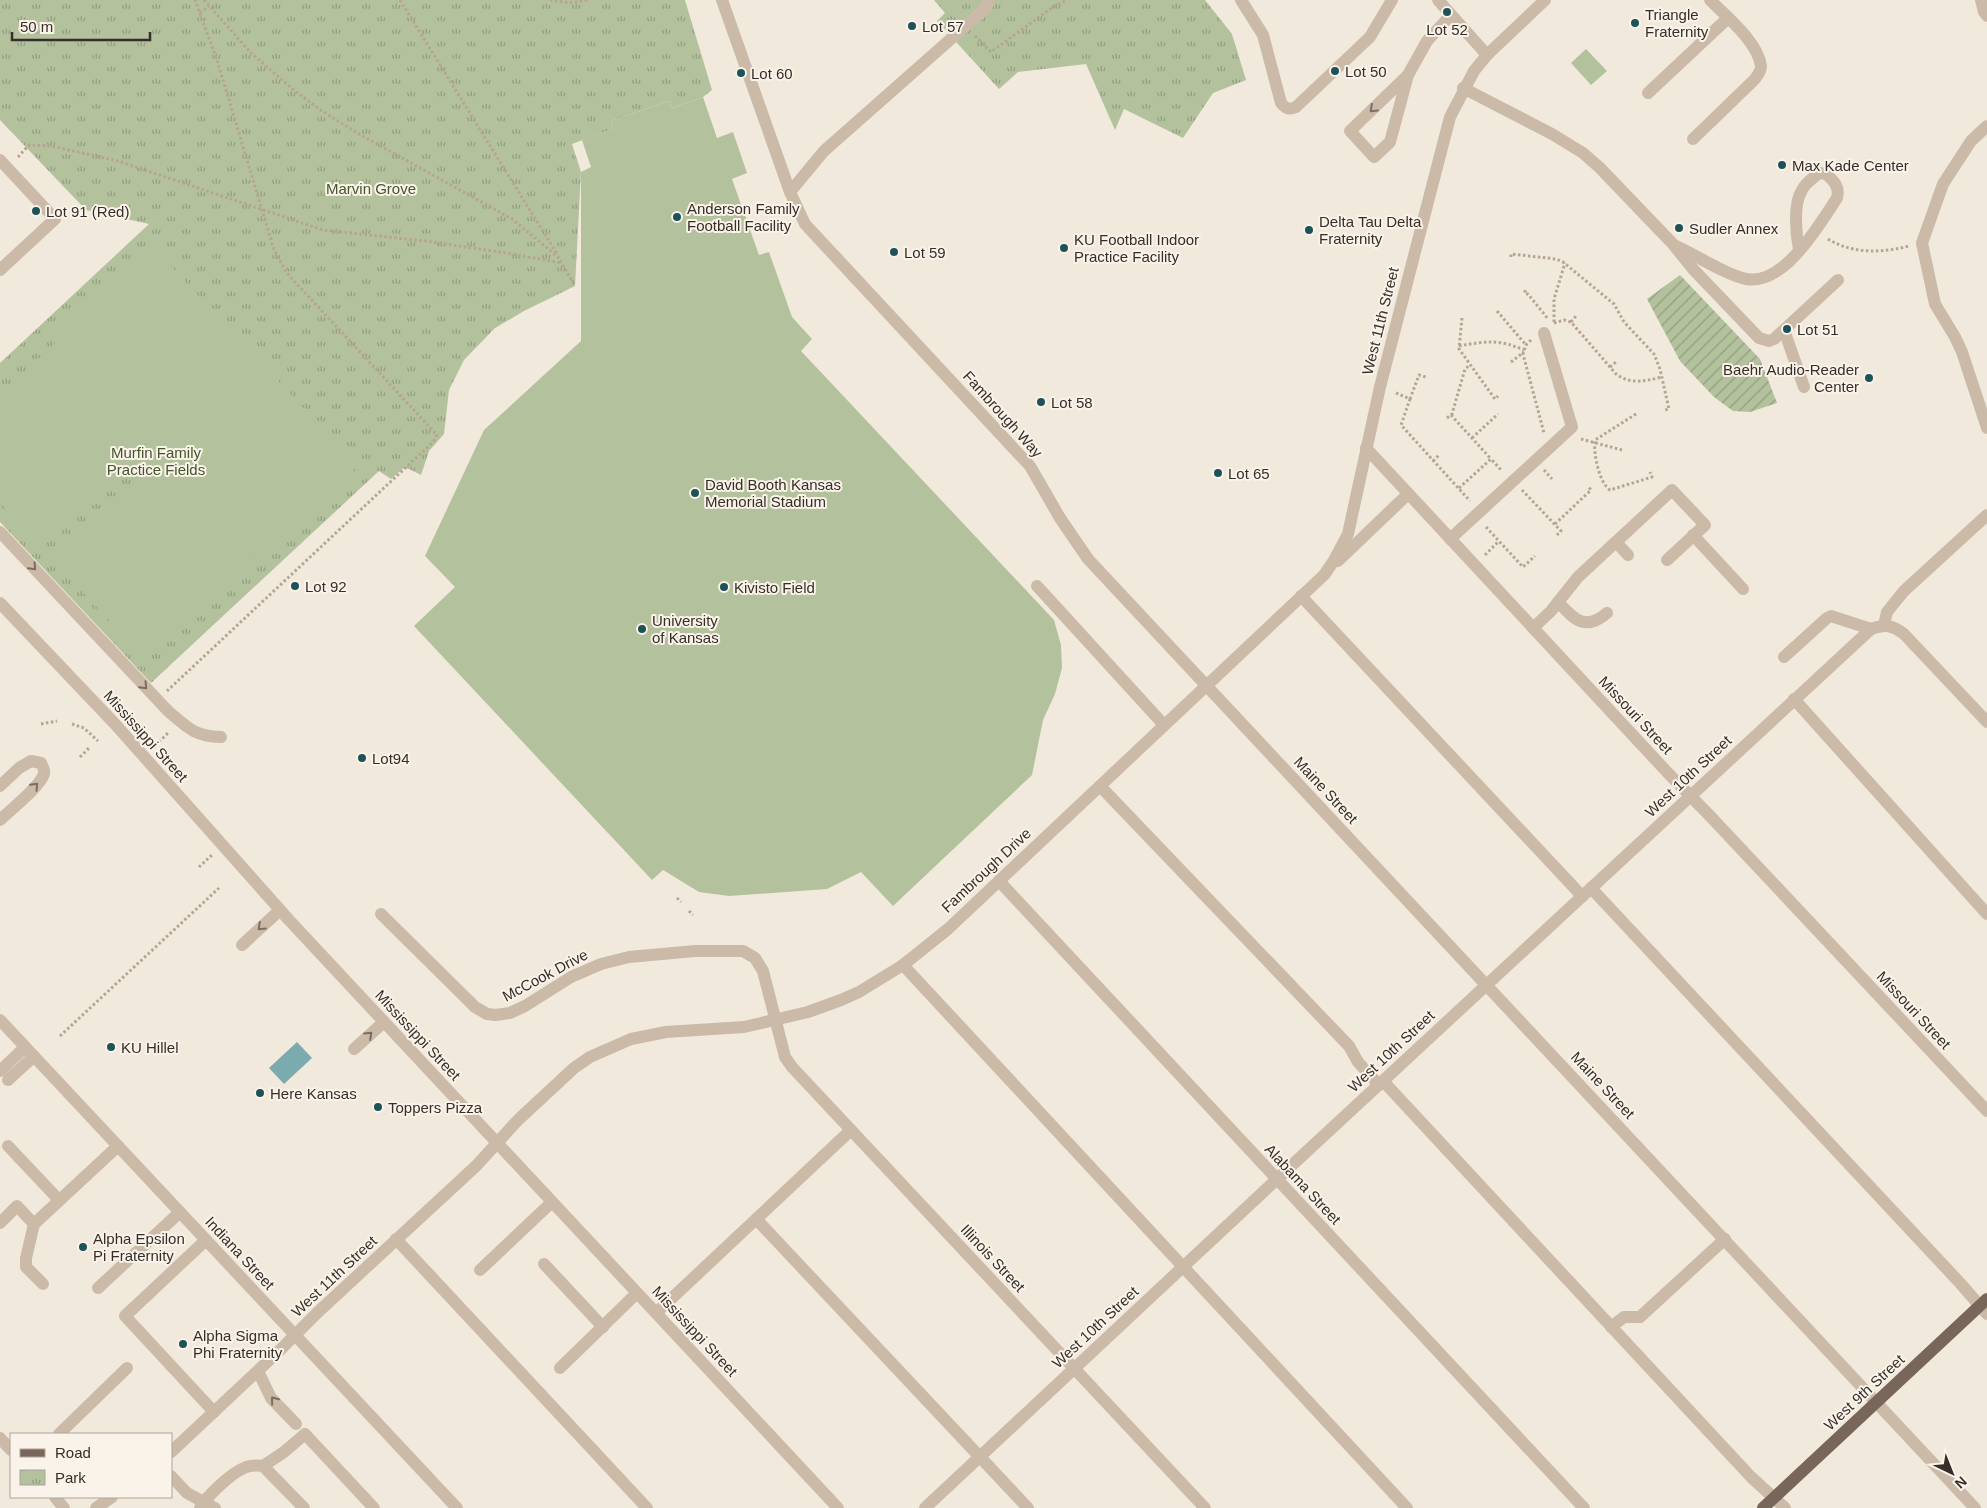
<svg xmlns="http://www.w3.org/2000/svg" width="1987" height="1508" viewBox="0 0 1987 1508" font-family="Helvetica,sans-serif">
  <defs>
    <pattern id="park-tufts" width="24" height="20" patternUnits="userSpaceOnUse" patternTransform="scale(1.25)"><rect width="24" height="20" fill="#b3c29d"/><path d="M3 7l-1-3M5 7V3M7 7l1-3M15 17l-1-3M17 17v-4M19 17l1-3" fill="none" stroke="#929e80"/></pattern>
    <pattern id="garden-furrows" width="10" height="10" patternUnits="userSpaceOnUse" patternTransform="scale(1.25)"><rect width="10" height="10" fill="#b3c29d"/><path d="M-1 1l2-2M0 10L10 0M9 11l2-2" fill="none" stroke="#929e80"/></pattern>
  </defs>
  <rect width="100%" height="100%" fill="#f2e9dd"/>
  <g fill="url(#park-tufts)">
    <polygon points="0,0 685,0 712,90 703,97 672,108 669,101 611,121 613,129 572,144 581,172 575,286 524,311 495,328 464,360 449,390 444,434 429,451 421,475 405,467 391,479 379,471 151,683 0,522 0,363 149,224 86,210 0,120"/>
    <polygon points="934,0 1205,0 1232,34 1246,80 1213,93 1183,138 1124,109 1115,130 1086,64 1018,72 999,89 937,21 945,13"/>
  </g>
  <polygon fill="url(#garden-furrows)" points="1680,275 1760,359 1777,403 1750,412 1733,411 1714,397 1680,361 1647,299"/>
  <g fill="#b3c29d">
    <polygon points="1586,49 1607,71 1591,85 1571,63"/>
    <polygon points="703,97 717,138 733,132 747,173 732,179 759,255 769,252 792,317 812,339 801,351 1054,620 1061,645 1062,668 1055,694 1043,720 1032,775 893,906 861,872 827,889 729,896 699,892 663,870 652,880 414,626 455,587 425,556 484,430 581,341 581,172 591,167 582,140 613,129 611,121 669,101 672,108"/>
    <polygon points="151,245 358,466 259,559 254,554 143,657 52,559 162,455 148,441 38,544 0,503 0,395 56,342 52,337"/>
  </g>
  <polygon fill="#7cabaf" points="297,1042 312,1058 284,1084 269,1068"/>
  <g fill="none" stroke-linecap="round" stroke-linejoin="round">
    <g stroke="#b6a493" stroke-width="3" stroke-dasharray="2.5 2.5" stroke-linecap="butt">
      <polyline points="204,0 251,53 295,91 322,111 359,134 512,219 558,257 575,286"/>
      <polyline points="400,0 557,254"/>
      <polyline points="550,0 569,3 587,0"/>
      <polyline points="200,13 209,6"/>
      <polyline points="975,36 991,52 1053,7 1067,0"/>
      <polyline points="18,157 29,145 51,146 118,161 323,230 426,241 506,253 562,263"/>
      <path d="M1828,239c24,15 54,14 81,7"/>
      <polyline points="1511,257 1511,254 1556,259 1563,262 1614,304 1624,322 1654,354 1660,369 1669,409 1665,410"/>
      <polyline points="1525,290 1525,294 1528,294 1548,319"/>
      <polyline points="1497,311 1526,345"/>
      <polyline points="1462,318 1459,349 1495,399 1498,396"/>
      <polyline points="1554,322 1554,299 1565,263"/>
      <polyline points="1571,322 1576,316"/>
      <path d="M1554,323l10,-3 7,2 45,52c15,11 29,7 46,3"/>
      <polyline points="1531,340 1526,345 1523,354 1544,433"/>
      <path d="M1459,346c27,-5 40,-7 65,4"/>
      <polyline points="1511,362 1524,352"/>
      <polyline points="1610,367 1616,362"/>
      <polyline points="1396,393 1410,399 1401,425 1470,501"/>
      <polyline points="1410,399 1419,375 1426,377"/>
      <path d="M1636,414l-41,26c-2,12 4,43 15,50l42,-13 -2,-5"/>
      <polyline points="1451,415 1491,459"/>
      <polyline points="1447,418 1452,414 1465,369 1470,365"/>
      <polyline points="1472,438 1498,414"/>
      <polyline points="1581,439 1622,450"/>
      <polyline points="1433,461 1440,454"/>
      <polyline points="1544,470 1552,479"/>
      <polyline points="1459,488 1491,459 1502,471"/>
      <polyline points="1522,490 1561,531 1557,535"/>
      <polyline points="1555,524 1591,490 1588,486"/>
      <polyline points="1486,527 1523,567 1535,556"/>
      <polyline points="1485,555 1499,541"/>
      <polyline points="167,691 433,442 437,435 296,283 287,273 274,250 217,60 195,0"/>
      <polyline points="41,724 57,721"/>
      <polyline points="72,724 84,728 98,741"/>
      <polyline points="159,742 169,732"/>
      <polyline points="80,757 89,748"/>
      <polyline points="199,867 212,855"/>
      <polyline points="677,898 681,902"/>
      <polyline points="689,911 693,915"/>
      <polyline points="60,1036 219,888"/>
    </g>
    <g stroke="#cbbaa8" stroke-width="12">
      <polyline points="722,0 790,192 805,224 1030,466 1060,518 1088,559 1975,1508"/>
      <path d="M1241,0l22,35 18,68c5,6 8,7 15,4l74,-70 22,-37"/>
      <polyline points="1438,0 1487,55"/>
      <polyline points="1981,0 1984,12 1987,16"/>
      <polyline points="1408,75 1350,131 1374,157 1390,142 1408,75 1427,41 1451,15"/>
      <polyline points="1463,88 1552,134 1583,153 1600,168 1672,243 1693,269 1759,338 1769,341 1774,339 1838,280"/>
      <polyline points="1648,93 1728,18"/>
      <polyline points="1987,126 1971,141 1943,184 1922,243 1935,304 1955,337 1962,352 1987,428"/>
      <path d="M1693,139l61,-59c3,-4 7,-8 7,-14 -3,-24 -35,-50 -51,-66"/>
      <polyline points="0,160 55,219 0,270"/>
      <polyline points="790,192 824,151 978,15 987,6 989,0"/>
      <path d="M1676,246c20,9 50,29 70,33 38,7 73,-54 91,-81 3,-11 -3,-17 -11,-24l-7,-1c-6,5 -14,10 -17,17 -9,14 -6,44 -3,60"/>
      <polyline points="1784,330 1804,387"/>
      <polyline points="1366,448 1667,772 1711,817 1987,1111"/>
      <path d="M0,532l168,179c20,17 26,25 53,26"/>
      <polyline points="1693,535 1743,589"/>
      <polyline points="1450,539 1572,427 1544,333"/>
      <polyline points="1616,542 1628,555"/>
      <polyline points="1338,561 1408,494"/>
      <polyline points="1037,586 1164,725"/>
      <polyline points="1301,596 1582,896"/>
      <path d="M1558,602c16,17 27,30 49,11"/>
      <polyline points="0,603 115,724 289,920 838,1508"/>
      <polyline points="1884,625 1887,612 1904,591 1987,515"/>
      <polyline points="1533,628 1551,611 1578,577 1672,490 1705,525 1667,560"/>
      <polyline points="1784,657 1827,618 1831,616 1871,629"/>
      <polyline points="1794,699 1987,914"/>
      <path d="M0,786l19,-18 12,-7 10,2c2,4 4,7 3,11 -5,14 -33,35 -44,46"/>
      <polyline points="1100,786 1349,1046 1358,1062 1379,1085"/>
      <polyline points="999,881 1584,1508"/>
      <polyline points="1591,888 1960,1283 1987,1314"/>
      <polyline points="381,914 475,1007 487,1014 496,1015 510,1013 525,1006 571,977 601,964 629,957 695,951 743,951 755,958 763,971 785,1057 792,1067 1205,1508"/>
      <polyline points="242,945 280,910"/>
      <polyline points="903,965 1407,1508"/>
      <polyline points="0,1020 457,1508"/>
      <polyline points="354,1049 384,1022"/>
      <polyline points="0,1071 25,1047"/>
      <polyline points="8,1080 34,1056"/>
      <polyline points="1383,1081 1751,1477 1785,1508"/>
      <polyline points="8,1146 59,1200"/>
      <polyline points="757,1220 1028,1508"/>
      <polyline points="0,1223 17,1206 34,1224 118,1146"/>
      <polyline points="34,1224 26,1258 26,1267 43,1284"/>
      <polyline points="396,1239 647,1508"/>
      <polyline points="206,1240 125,1316 214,1412"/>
      <polyline points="544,1264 603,1327"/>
      <polyline points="480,1270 552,1202"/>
      <polyline points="98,1288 180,1212"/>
      <polyline points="656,1313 851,1130"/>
      <polyline points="1611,1327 1624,1317 1640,1317 1725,1239"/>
      <polyline points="560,1368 637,1293"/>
      <polyline points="258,1371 271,1398 296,1424"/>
      <polyline points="59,1434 127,1368"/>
      <polyline points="0,1438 11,1450"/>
      <polyline points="171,1452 282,1348 317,1313 476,1166 518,1120 574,1068 590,1057 631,1039 666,1032 744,1027 808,1012 841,1000 859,992 903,965 948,929 1324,575 1333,562 1348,534 1380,387 1450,117 1474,71 1487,55 1545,0"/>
      <polyline points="263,1466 284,1452 305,1434 374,1508"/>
      <polyline points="171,1476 187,1493 215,1508"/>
      <polyline points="55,1497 64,1508"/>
      <polyline points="96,1508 112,1497"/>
      <path d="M200,1508c7,-12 30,-34 44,-40 6,-3 12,-3 19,-2l41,42"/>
      <path d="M925,1508l352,-329 594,-550c15,-5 21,-4 33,5l83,88"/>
    </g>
    <polyline stroke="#79665a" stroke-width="12" points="1763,1508 1987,1299"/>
  </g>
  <defs><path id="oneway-chevron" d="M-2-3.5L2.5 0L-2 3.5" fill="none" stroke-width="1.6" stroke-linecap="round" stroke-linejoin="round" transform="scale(1.25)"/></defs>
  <g stroke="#7a6d62">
    <use href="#oneway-chevron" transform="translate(1373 109) rotate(137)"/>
    <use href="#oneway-chevron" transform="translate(33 567) rotate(47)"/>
    <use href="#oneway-chevron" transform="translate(144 686) rotate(47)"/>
    <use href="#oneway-chevron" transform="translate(35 786) rotate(-47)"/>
    <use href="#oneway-chevron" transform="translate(261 927) rotate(137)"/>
    <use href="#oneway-chevron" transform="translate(369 1035) rotate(-43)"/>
    <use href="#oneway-chevron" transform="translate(274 1400) rotate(-129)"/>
  </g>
  <g fill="#1e5259" stroke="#faf3e9" stroke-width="2">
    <circle cx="1447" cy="12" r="5"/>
    <circle cx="1635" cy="23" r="5"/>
    <circle cx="912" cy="26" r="5"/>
    <circle cx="1335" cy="71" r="5"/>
    <circle cx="741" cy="73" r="5"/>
    <circle cx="1782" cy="165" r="5"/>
    <circle cx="36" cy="211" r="5"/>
    <circle cx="677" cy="217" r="5"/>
    <circle cx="1679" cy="228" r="5"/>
    <circle cx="1309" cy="230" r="5"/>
    <circle cx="1064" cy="248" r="5"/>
    <circle cx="894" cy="252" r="5"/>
    <circle cx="1787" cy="329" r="5"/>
    <circle cx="1869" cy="378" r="5"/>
    <circle cx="1041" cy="402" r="5"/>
    <circle cx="1218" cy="473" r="5"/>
    <circle cx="695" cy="493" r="5"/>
    <circle cx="295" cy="586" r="5"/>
    <circle cx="724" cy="587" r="5"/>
    <circle cx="642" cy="629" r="5"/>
    <circle cx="362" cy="758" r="5"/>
    <circle cx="111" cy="1047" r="5"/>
    <circle cx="260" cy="1093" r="5"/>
    <circle cx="378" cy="1107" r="5"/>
    <circle cx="83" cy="1247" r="5"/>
    <circle cx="183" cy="1344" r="5"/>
  </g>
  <g text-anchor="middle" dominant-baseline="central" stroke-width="4" stroke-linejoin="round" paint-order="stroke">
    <g font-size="15" fill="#372e29" stroke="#faf3e9" text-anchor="start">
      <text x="1645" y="14">Triangle<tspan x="1645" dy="17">Fraternity</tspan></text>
      <text x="922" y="26">Lot 57</text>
      <text x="1447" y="29" text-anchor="middle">Lot 52</text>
      <text x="1345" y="71">Lot 50</text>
      <text x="751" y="73">Lot 60</text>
      <text x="1792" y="165">Max Kade Center</text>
      <text x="687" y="208">Anderson Family<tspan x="687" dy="17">Football Facility</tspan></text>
      <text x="46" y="211">Lot 91 (Red)</text>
      <text x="1319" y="221">Delta Tau Delta<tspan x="1319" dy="17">Fraternity</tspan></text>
      <text x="1689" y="228">Sudler Annex</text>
      <text x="1074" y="239">KU Football Indoor<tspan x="1074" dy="17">Practice Facility</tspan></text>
      <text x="904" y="252">Lot 59</text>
      <text x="1797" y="329">Lot 51</text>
      <text x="1859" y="369" text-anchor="end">Baehr Audio-Reader<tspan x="1859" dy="17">Center</tspan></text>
      <text x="1051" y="402">Lot 58</text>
      <text x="1228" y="473">Lot 65</text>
      <text x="705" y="484">David Booth Kansas<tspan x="705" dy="17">Memorial Stadium</tspan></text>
      <text x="305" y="586">Lot 92</text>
      <text x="734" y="587">Kivisto Field</text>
      <text x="652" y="620">University<tspan x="652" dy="17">of Kansas</tspan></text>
      <text x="372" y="758">Lot94</text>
      <text x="121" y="1047">KU Hillel</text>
      <text x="270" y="1093">Here Kansas</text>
      <text x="388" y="1107">Toppers Pizza</text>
      <text x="93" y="1238">Alpha Epsilon<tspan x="93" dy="17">Pi Fraternity</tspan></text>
      <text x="193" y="1335">Alpha Sigma<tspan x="193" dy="17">Phi Fraternity</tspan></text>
    </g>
    <g font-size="15" fill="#44562c" stroke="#faf3e9">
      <text x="371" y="188">Marvin Grove</text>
      <text x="156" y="452">Murfin Family<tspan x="156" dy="17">Practice Fields</tspan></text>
    </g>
    <g font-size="15" fill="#372e29" stroke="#faf3e9">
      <text transform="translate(1380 321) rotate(-76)">West 11th Street</text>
      <text transform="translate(1003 414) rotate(48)">Fambrough Way</text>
      <text transform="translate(1636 715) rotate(47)">Missouri Street</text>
      <text transform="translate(146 736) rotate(48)">Mississippi Street</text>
      <text transform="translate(1688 776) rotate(-43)">West 10th Street</text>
      <text transform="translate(1326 790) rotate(47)">Maine Street</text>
      <text transform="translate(986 870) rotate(-43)">Fambrough Drive</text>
      <text transform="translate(545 975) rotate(-28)">McCook Drive</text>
      <text transform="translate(1914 1010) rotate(47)">Missouri Street</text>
      <text transform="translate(418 1035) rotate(47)">Mississippi Street</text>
      <text transform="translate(1391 1051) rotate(-43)">West 10th Street</text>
      <text transform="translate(1603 1085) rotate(47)">Maine Street</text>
      <text transform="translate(1303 1184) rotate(47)">Alabama Street</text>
      <text transform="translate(240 1253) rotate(47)">Indiana Street</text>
      <text transform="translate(993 1258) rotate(47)">Illinois Street</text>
      <text transform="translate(334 1276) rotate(-43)">West 11th Street</text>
      <text transform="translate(1095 1327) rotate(-43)">West 10th Street</text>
      <text transform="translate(695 1331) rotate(47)">Mississippi Street</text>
      <text transform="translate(1864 1392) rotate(-43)">West 9th Street</text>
    </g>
  </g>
  <rect x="10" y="1433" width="162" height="65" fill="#faf3e9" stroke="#aca49c"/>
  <rect x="20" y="1449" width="25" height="8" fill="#79665a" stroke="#aca49c"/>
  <text x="55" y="1458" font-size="15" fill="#372e29">Road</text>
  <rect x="20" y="1470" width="25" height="15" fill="url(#park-tufts)" stroke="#aca49c"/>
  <text x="55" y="1483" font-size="15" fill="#372e29">Park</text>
  <g transform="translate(1952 1473) rotate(137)" stroke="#faf3e9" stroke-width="4" paint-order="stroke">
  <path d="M0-4L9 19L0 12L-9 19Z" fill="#372e29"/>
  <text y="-8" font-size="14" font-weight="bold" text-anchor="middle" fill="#372e29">N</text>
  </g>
  <path d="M12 32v8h138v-8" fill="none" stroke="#372e29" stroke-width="2.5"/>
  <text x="20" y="32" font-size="15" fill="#372e29" stroke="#faf3e9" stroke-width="4" paint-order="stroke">50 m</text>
</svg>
